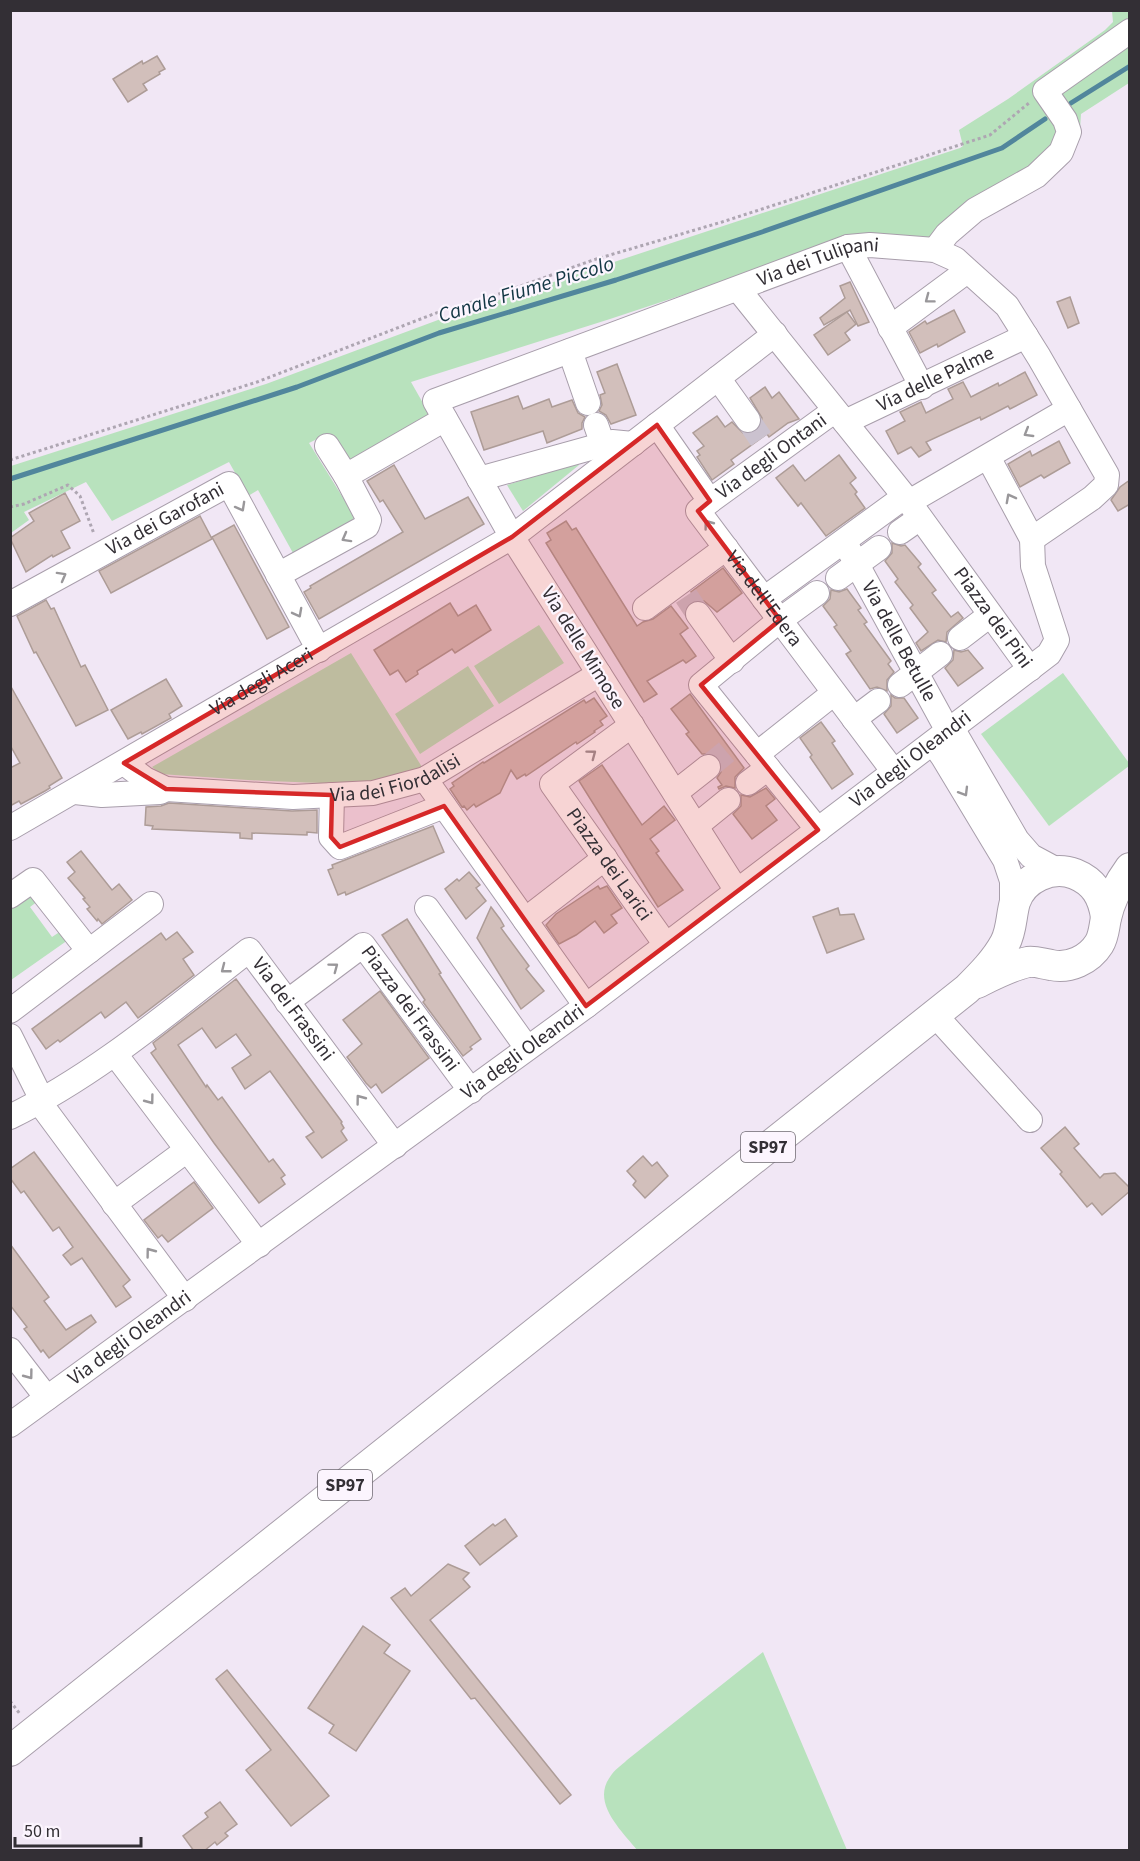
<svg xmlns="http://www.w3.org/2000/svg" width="1140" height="1861" viewBox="0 0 1140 1861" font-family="'Source Sans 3',sans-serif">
  <rect width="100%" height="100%" fill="#f1e7f5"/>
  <g fill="#b8e2bd">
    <polygon points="1112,11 1129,11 1129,25 1038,90 1062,128 1049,154 935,237 922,241 845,241 610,319 411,382 432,419 348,468 327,434 309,443 355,517 351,521 293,553 258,490 248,496 229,462 112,521 86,482 24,512 29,520 11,533 11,466 266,384 438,320 960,148 963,146 959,130 1008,99 1105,30 1113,22"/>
    <polygon points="1129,41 1129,83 1081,114 1080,129 1041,183 973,226 1058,160 1055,95"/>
    <polygon points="578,462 579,465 523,511 507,485"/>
    <polygon points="539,625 564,663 499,704 474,666"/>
    <path d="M351,653l71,114c-40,19 -82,17 -127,15 -44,-1 -89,-5 -134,-8l-9,-7z"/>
    <polygon points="468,666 494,706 420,754 395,714"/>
    <polygon points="1063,673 1129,763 1129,766 1049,826 981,734"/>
    <polygon points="29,894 38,901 30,907 52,937 61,931 68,940 11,980 11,905"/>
    <path d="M763,1652l84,198h-210c-15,-19 -46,-47 -27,-73 4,-7 12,-12 17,-17z"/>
  </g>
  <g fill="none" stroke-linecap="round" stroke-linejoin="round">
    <g stroke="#51869c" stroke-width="5">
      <polyline points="1071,103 1130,66"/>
      <polyline points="10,479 297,387 439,333 616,280 762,232 1002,148 1045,119"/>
    </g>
  </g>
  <g fill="#d2bfbb" stroke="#ad9c97" stroke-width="1.5">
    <polygon points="157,56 165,69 159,72 160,74 143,84 147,90 128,102 113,79 142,61 143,64"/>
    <polygon points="850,282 869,322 858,326 850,310 824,325 820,318 845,298 840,286"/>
    <polygon points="1070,297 1079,323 1068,328 1057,302"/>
    <polygon points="954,310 965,332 938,347 937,344 920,353 909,332 925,321 927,324"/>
    <polygon points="847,312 856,324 845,333 850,340 828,355 814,335"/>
    <polygon points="617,364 636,415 611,424 606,415 599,411 602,405 600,395 605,393 597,372"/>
    <polygon points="1025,372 1037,395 1010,409 1008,406 981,420 980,417 926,442 931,450 919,457 911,447 898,454 886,431 905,421 900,412 921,402 926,413 953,399 948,389 963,382 971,397 998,383 999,386"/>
    <polygon points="765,387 772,398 779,392 799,419 788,423 769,437 767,434 731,460 734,464 712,480 697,457 700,455 697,451 704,446 693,433 717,416 725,427 732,422 743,433 750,434 756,432 761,426 762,418 750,398"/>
    <polygon points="518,396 523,409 549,399 552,407 572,400 578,413 585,417 582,423 582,429 547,443 543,431 484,450 471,412"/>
    <polygon points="1059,441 1070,463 1044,478 1041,475 1020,487 1008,464 1030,451 1032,456"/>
    <polygon points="839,455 856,478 850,483 857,492 855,494 865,508 826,536 801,503 798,506 776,478 793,465 805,481"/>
    <polygon points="394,465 425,519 468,497 484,524 319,619 304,592 311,588 310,586 403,532 383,500 380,502 367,481"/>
    <polygon points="1130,480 1130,504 1118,511 1111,500 1120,487"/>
    <polygon points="65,493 80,521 61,531 70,548 53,557 52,555 26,572 10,538 34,521 29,513"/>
    <polygon points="200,516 212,539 111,593 99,571"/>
    <polygon points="566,521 572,530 576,528 637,626 643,622 653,619 671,606 688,628 680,634 696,656 686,663 683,660 647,681 657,694 644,702 546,543 551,540 547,533"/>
    <polygon points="234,525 289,627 267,639 212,537"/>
    <polygon points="892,543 901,546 905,545 921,564 918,567 936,590 932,593 951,617 958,612 963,618 947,632 946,642 938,640 921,651 916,643 928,632 910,608 913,605 895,582 898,579 885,561 892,553"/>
    <polygon points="723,568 742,593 717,612 704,601 697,600 691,592"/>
    <polygon points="847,589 861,608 858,610 867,622 864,624 891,661 888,664 894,672 887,680 887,691 877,687 870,689 846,654 851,651 834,627 837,625 823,606 830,599 831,590 839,592"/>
    <polygon points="46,600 51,609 54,608 81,667 85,665 108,710 76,726 36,652 34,653 17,616"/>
    <polygon points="450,603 458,616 476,605 491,630 455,653 452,649 417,671 418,674 406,682 398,670 390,675 374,650"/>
    <polygon points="954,650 961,652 968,650 983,668 958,686 945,668 953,660"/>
    <polygon points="166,679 182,706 169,714 171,718 142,734 141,732 128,739 111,710"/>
    <polygon points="10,685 62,778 49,786 50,788 45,791 21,804 19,801 10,806 10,768 20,763 10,745"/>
    <polygon points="690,694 744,768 735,777 735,788 726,786 719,789 718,787 722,785 717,778 721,772 722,764 719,759 713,754 702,754 686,734 689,732 671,709"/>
    <polygon points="891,695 895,698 904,698 918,718 897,733 884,714 891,706"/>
    <polygon points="594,698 607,716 600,721 603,725 594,731 595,732 577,744 576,742 526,776 525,774 517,779 511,770 500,793 476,807 474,804 467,810 464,806 462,807 450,789 454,786 452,783 483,762 484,763 584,700 586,703"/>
    <polygon points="821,722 835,741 832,743 853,774 832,789 810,757 812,755 800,738"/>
    <polygon points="602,765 642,825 664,806 675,820 650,839 659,851 656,853 683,890 658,907 579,781"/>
    <polygon points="766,788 775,799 766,806 777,820 752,839 733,814 741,806 741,795 750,797"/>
    <polygon points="169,803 292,811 317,810 317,833 307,832 307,835 252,833 252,839 240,838 240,833 152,829 153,826 145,825 146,807 161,806"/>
    <polygon points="433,826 444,852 346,895 345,892 338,895 328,870 333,868 332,865"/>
    <polygon points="81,851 112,890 119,884 132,900 102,924 98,919 97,921 87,909 90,907 83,899 85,898 68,878 75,872 67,862"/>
    <polygon points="469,872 480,885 476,888 486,901 466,919 445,889 457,879 459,881"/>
    <polygon points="598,886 600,889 607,886 622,908 611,915 617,923 604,933 595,921 576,935 559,944 546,925 556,914"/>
    <polygon points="491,907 500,919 504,926 501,928 529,966 526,969 544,991 521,1009 477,938"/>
    <polygon points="838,908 840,915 854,914 864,939 827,953 813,917"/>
    <polygon points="407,919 441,973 439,974 481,1039 470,1047 472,1049 463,1056 423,1002 425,1000 382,935"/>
    <polygon points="177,932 193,952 183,959 194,975 138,1018 126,1002 105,1018 101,1012 60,1042 58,1040 46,1049 32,1029 161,933 166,940"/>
    <polygon points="236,979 342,1122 341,1123 344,1128 341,1131 347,1140 322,1158 306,1137 314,1132 270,1071 245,1089 232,1068 251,1055 236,1034 216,1048 202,1028 178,1045 206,1087 207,1085 218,1100 222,1097 269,1162 273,1159 285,1175 281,1178 285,1184 259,1203 214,1143 151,1053 156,1049 153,1043"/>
    <polygon points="380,991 429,1058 382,1093 376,1084 371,1088 366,1083 347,1057 362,1044 343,1020"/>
    <polygon points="1065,1127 1079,1144 1074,1148 1100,1178 1104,1174 1115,1173 1130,1188 1130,1191 1102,1215 1092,1203 1087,1207 1060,1174 1062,1172 1041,1148"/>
    <polygon points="34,1152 130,1280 123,1286 131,1297 116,1307 82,1258 71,1265 63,1255 73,1247 59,1227 53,1231 24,1191 21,1193 10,1178 10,1169"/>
    <polygon points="643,1156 652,1166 657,1162 668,1176 645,1198 633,1185 636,1181 627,1171"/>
    <polygon points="194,1182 213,1208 168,1242 162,1235 158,1238 144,1220"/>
    <polygon points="10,1244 49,1297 44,1301 66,1330 91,1315 96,1322 49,1358 43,1350 41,1352 28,1334 24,1329 27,1327 10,1305"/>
    <polygon points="505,1519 517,1536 480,1565 465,1546 493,1524 495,1526"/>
    <polygon points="448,1564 469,1573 463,1579 470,1587 430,1620 571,1795 560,1804 475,1698 471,1699 391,1598 405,1588 411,1596"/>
    <polygon points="363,1626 390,1645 384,1653 410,1671 356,1751 329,1733 334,1725 308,1708"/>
    <polygon points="227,1670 329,1796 291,1826 246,1770 271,1750 216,1679"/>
    <polygon points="220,1802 237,1824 225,1833 228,1836 217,1845 215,1842 204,1851 194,1851 183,1836 208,1817 205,1813"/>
  </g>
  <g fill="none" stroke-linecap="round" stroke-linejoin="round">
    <g stroke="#cbc2cf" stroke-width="24" stroke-dasharray="24 12" stroke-linecap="butt">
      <polyline points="748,420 761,439"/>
      <polyline points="686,596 698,614"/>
      <polyline points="708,767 730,749"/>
    </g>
    <g stroke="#a89eab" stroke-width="26">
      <g id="minor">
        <polyline points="848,247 922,387"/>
        <polyline points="935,250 947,234 975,210 1036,176 1061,152 1069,132 1065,120 1045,91 1130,31"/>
        <path id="s1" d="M738,289l171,213 121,167"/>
        <polyline points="890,328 967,271"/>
        <polyline points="570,351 588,403"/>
        <polyline points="718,378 748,420"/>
        <path id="s2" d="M845,422l181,-86"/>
        <polyline points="596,425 603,445"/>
        <path id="s3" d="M657,425l53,76 -12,10 196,261"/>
        <polyline points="346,476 445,419"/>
        <polyline points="479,479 612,442 633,444"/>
        <path id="s4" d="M710,501l124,-90"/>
        <polyline points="909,502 1069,409"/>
        <polyline points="900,532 920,518"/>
        <path id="s5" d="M849,550l99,181"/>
        <polyline points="278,575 367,526 369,520 346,476 327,446"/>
        <polyline points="838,578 879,548"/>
        <polyline points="817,593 780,620 701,685 818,830"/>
        <polyline points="764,599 904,497"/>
        <path id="s6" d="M10,604l219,-120 90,166"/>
        <polyline points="645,608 726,548"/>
        <polyline points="698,614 732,661"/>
        <polyline points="960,638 990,615"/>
        <polyline points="900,685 940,654"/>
        <polyline points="854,719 878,701"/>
        <path id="s7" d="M632,725l-80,59 114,161"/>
        <polyline points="952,728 1017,840 1031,856 1059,871"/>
        <polyline points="933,743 943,757 1005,860 1012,881 1012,911"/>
        <polyline points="757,754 834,693"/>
        <path id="s8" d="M124,763l21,16 21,10 127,8 80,-4 52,-14 174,-105"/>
        <polyline points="425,779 586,1006"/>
        <polyline points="748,783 768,768"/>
        <polyline points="75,792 102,795 160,792 166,789"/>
        <polyline points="675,793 708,767"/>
        <polyline points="332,795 331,837 340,847 444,806"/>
        <polyline points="696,826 728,800"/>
        <path id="s9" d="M10,828l502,-291 263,-203"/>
        <path id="s10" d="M737,891l-225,-354 -77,-136 413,-154 22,-2 65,5 20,9 52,47 32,51 68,118 -1,10 -14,13 -60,41"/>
        <polyline points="10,896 33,880 89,951"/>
        <polyline points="427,908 527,1048"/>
        <polyline points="525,920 605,858"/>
        <path id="s11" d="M287,1002l76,-57 108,146"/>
        <polyline points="10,1011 151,904"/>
        <polyline points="935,1015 1030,1120"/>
        <polyline points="10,1036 38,1092 40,1103 185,1299"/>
        <polyline points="115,1054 259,1245"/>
        <path id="s12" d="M10,1117c88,-43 163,-108 239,-167l146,196"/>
        <polyline points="114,1204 187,1150"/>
        <polyline points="10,1350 47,1398"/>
        <path id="s13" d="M10,1425l576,-419 463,-352 8,-14 -24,-74 -1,-27 -44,-82"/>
      </g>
    </g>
    <g stroke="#a89eab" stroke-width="32">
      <g id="major">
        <path d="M977,983c16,-8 33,-17 51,-21 8,-1 15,2 23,3 18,4 38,-5 48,-21 5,-8 5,-17 7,-26 4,-18 13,-35 24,-50"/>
        <path d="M10,1751l957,-762c14,-14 29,-29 38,-46 7,-13 6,-28 10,-41 8,-24 37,-37 60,-28 20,8 28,23 31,43"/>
      </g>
    </g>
    <g stroke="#aea6b2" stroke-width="3" stroke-dasharray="3 3" stroke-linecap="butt">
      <polyline points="10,460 257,382 444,310 493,296 593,260 722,222 990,135 1029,103"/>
      <polyline points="10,507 24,504 68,485 80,496 94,534"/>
      <polyline points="10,1701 20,1714"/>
    </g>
    <use href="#minor" stroke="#fff" stroke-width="24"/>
    <use href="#major" stroke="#fff" stroke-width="30"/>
  </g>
  <defs><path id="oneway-chevron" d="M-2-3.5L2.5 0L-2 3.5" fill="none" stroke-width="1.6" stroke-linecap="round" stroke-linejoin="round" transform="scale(1.5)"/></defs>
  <g stroke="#99979a">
    <use href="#oneway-chevron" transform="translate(929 299) rotate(143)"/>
    <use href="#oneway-chevron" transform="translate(1028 433) rotate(149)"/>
    <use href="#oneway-chevron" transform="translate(1010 498) rotate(-118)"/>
    <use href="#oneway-chevron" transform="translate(241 507) rotate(61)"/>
    <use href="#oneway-chevron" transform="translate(708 524) rotate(-127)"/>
    <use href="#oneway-chevron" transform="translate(346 538) rotate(151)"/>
    <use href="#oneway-chevron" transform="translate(62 576) rotate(-29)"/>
    <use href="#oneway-chevron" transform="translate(298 613) rotate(62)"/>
    <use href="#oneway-chevron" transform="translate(592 754) rotate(-37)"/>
    <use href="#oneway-chevron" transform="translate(964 792) rotate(59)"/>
    <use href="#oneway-chevron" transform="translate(334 967) rotate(-37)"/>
    <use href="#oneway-chevron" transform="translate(225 969) rotate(142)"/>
    <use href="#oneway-chevron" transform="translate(360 1099) rotate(-127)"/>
    <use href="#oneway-chevron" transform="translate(150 1100) rotate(53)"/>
    <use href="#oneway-chevron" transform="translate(150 1252) rotate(-127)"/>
    <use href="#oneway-chevron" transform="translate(29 1375) rotate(53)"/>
  </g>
  <path fill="#d62828" fill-opacity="0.2" stroke="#d62828" stroke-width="4.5" stroke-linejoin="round" d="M657,425l53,76 -12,10 82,109 -79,65 117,145 -232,176 -142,-200 -104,41 -9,-10 1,-42 -166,-6 -42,-26 388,-226z"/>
  <g text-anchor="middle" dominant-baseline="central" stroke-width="4.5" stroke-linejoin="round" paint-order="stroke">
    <g fill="#fcf5fe" stroke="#6f6a71" stroke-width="1.5">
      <rect x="741" y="1132" width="54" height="30" rx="4.5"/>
      <rect x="318" y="1470" width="54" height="30" rx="4.5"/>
    </g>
    <g font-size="18" font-weight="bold" fill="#332f35">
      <text x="768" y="1147">SP97</text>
      <text x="345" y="1485">SP97</text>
    </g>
    <g font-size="20" fill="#332f35" stroke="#fcf5fe">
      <text stroke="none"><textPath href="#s10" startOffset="984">Via dei Tulipani</textPath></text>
      <text stroke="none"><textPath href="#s2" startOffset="100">Via delle Palme</textPath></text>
      <text stroke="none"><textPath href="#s4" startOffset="76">Via degli Ontani</textPath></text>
      <text stroke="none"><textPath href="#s6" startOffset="177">Via dei Garofani</textPath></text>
      <text stroke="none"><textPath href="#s3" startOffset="218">Via dell'Edera</textPath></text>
      <text stroke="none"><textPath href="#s1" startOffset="416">Piazza dei Pini</textPath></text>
      <text stroke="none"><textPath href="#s5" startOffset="104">Via delle Betulle</textPath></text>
      <text transform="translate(583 648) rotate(58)">Via delle Mimose</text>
      <text stroke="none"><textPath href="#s9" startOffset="291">Via degli Aceri</textPath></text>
      <text stroke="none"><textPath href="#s13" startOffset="1120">Via degli Oleandri</textPath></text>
      <text stroke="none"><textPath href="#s8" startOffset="282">Via dei Fiordalisi</textPath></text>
      <text stroke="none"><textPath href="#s7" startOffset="198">Piazza dei Larici</textPath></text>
      <text stroke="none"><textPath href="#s12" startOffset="366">Via dei Frassini</textPath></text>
      <text stroke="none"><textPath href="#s11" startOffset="174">Piazza dei Frassini</textPath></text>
      <text stroke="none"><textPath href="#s13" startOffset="634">Via degli Oleandri</textPath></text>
      <text stroke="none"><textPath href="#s13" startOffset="148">Via degli Oleandri</textPath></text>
    </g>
    <g font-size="21" font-style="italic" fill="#133744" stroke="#fcf5fe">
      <text transform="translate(526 289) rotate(-17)">Canale Fiume Piccolo</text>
    </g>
  </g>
  <rect width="1140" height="1861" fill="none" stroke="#332f35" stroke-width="24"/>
  <path d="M15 1837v9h126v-9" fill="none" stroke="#332f35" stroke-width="3"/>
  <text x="24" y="1837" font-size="18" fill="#332f35" stroke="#fcf5fe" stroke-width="4.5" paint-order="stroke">50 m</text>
</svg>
